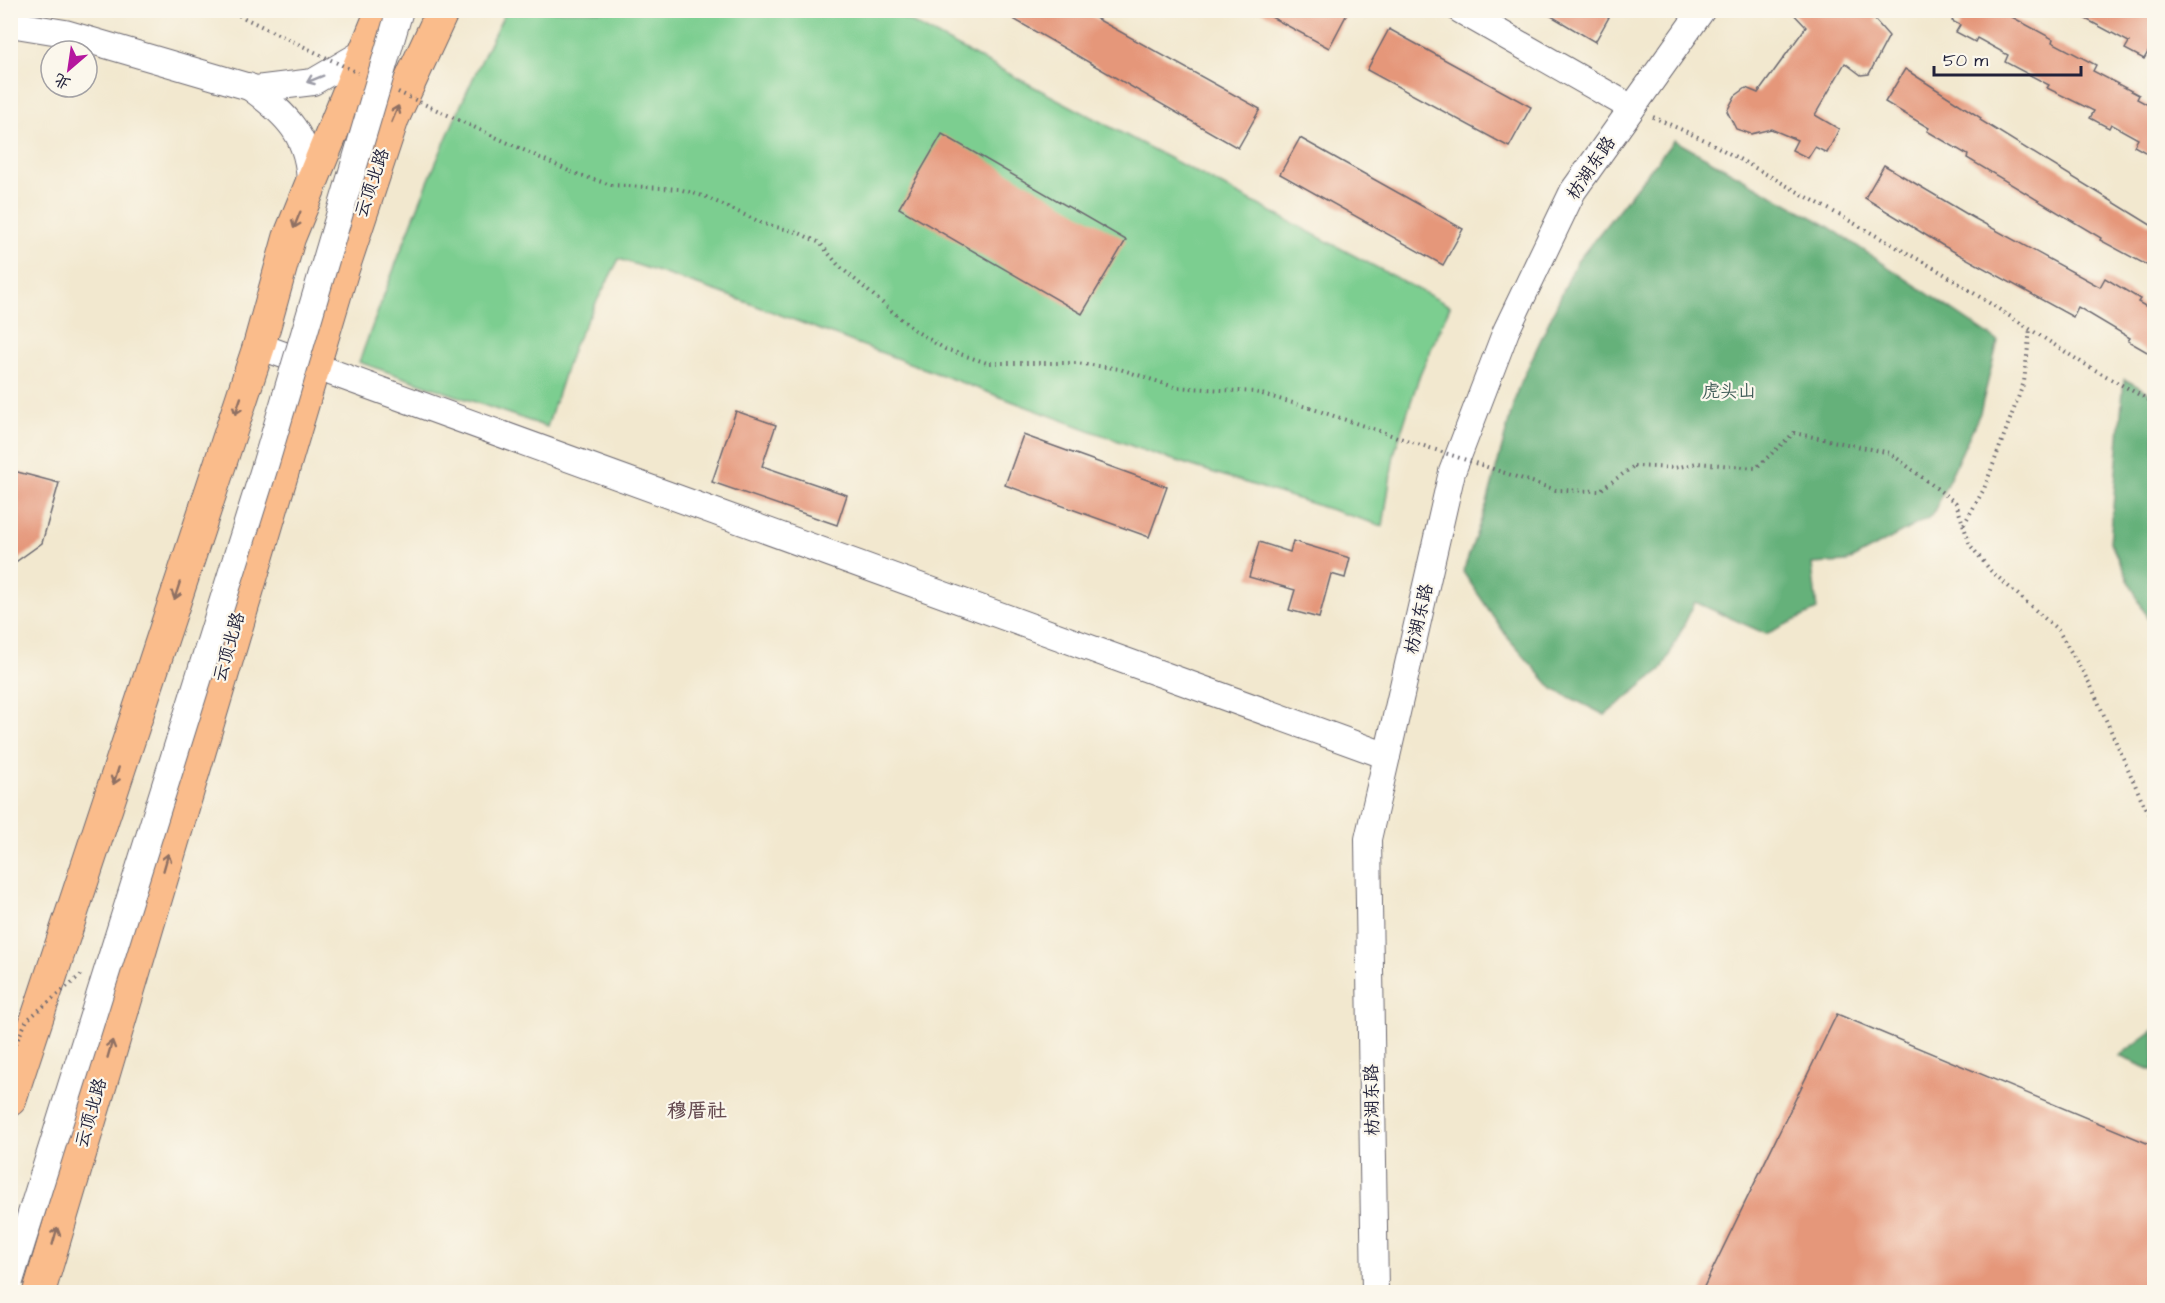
<svg xmlns="http://www.w3.org/2000/svg" width="2165" height="1303" viewBox="0 0 2165 1303" font-family="'Architects Daughter','LXGW WenKai TC',sans-serif">
  <rect width="100%" height="100%" fill="#fbf7ec"/>
  <filter id="ink" filterUnits="userSpaceOnUse"><feTurbulence type="fractalNoise" baseFrequency=".0167" numOctaves="2"/><feDisplacementMap in="SourceGraphic" scale="12" xChannelSelector="R" yChannelSelector="G"/><feConvolveMatrix kernelMatrix="1 2 1 2 8 2 1 2 1" color-interpolation-filters="sRGB"/></filter>
  <filter id="wash" filterUnits="userSpaceOnUse"><feTurbulence type="fractalNoise" baseFrequency=".008" numOctaves="4" result="noise"/><feDisplacementMap in="SourceGraphic" scale="24" xChannelSelector="R" yChannelSelector="G"/><feGaussianBlur stdDeviation="1.35" result="paint"/><feColorMatrix in="noise" values="0 0 0 0 0 0 0 0 0 0 0 0 0 0 0 0 0 1.4 0 .05"/><feComposite in="paint" operator="in"/></filter>
  <g filter="url(#wash)">
    <rect width="100%" height="100%" fill="#f2e8cf"/>
    <path fill="#7cce90" stroke="#4f7866" stroke-width="1.5" d="M506,11h384l560,295 -30,68 -26,80 -11,72 -235,-74 -429,-160 -100,-33 -46,88 -26,80 -188,-65c44,-119 89,-239 147,-351z"/>
    <g fill="#65b17a" stroke="#446a5a" stroke-width="1.5">
      <polygon points="1674,140 1826,225 1998,341 1980,413 1932,516 1847,562 1812,564 1817,610 1766,634 1695,602 1663,668 1605,715 1553,689 1508,638 1463,572 1487,503 1517,391 1576,263"/>
      <polygon points="2124,379 2154,395 2154,632 2110,542"/>
      <polygon points="2154,1030 2154,1071 2119,1056"/>
    </g>
    <g id="blocks">
      <g fill="#e5977a">
        <polygon points="998,10 1081,10 1260,109 1238,148"/>
        <polygon points="1258,10 1349,10 1329,48"/>
        <polygon points="1541,10 1613,10 1595,42"/>
        <polygon points="1790,10 1881,10 1875,20 1889,36 1869,74 1861,75 1845,63 1815,115 1839,129 1827,153 1815,147 1808,158 1792,150 1797,140 1771,129 1751,134 1736,129 1727,111 1735,96 1746,88 1758,93 1806,27"/>
        <polygon points="1957,10 1999,10 2053,39 2052,42 2096,65 2093,71 2139,95 2137,99 2154,108 2154,157 2134,146 2138,139 2111,124 2109,128 2090,118 2094,111 2047,88 2049,85 2005,62 2008,55 1977,38 1975,42 1956,32 1960,25 1952,21"/>
        <polygon points="2069,10 2145,10 2154,16 2154,56 2148,52 2144,59 2125,49 2129,42"/>
        <polygon points="1389,29 1531,107 1509,147 1367,70"/>
        <polygon points="1905,69 1981,118 1980,120 2154,227 2154,269 2100,240 2101,238 1967,158 1968,155 1927,131 1929,128 1885,102"/>
        <polygon points="942,134 1126,240 1082,314 899,208"/>
        <polygon points="1300,138 1463,229 1443,265 1280,174"/>
        <polygon points="1884,165 1972,217 2100,287 2105,278 2140,299 2138,302 2154,311 2154,356 2128,341 2130,338 2078,307 2073,317 1942,245 1865,198"/>
        <polygon points="736,411 776,425 762,466 847,495 837,525 712,482"/>
        <polygon points="1023,435 1167,487 1149,537 1005,485"/>
        <polygon points="10,470 59,483 42,543 10,566"/>
        <polygon points="1293,541 1350,558 1345,578 1331,574 1319,618 1289,610 1295,590 1249,577 1259,542 1290,552"/>
        <polygon points="1837,1014 2154,1146 2154,1293 1701,1293"/>
      </g>
    </g>
  </g>
  <g filter="url(#ink)">
    <use href="#blocks" fill-opacity="0" stroke="#6b676f" stroke-width="1.5"/>
    <g fill="none" stroke-linecap="round" stroke-linejoin="round">
      <g stroke="#6b676f" stroke-width="28">
        <g id="minor">
          <polyline points="1460,10 1632,108"/>
          <polyline points="10,24 65,33 256,89 313,82 366,51"/>
          <path d="M248,86c39,28 62,50 62,101"/>
          <polyline points="259,346 1387,756"/>
          <polyline points="1375,1292 1368,839 1452,472 1506,331 1573,191 1702,10"/>
        </g>
      </g>
      <g stroke="#6b676f" stroke-width="34">
        <g id="major">
          <polyline points="10,1100 259,346 289,238 382,10"/>
          <polyline points="39,1292 342,272 393,118 443,10"/>
        </g>
      </g>
      <g stroke="#6b676f" stroke-width="4" stroke-dasharray="1.5 4.5" stroke-linecap="butt">
        <polyline points="1653,117 1707,141 1941,272 2081,362 2154,403"/>
        <polyline points="571,172 611,185 679,189 706,197 764,224 797,232 820,243 839,266 914,330 945,349 987,363 1077,363 1120,369 1174,387 1255,392 1310,408"/>
        <polyline points="1634,466 1675,468 1697,463 1756,468 1794,433 1890,453 1956,503 1970,545 1991,571 2058,630 2090,684 2154,827"/>
        <polyline points="1964,524 1984,489 2024,382 2030,329"/>
      </g>
      <use href="#minor" stroke="#fff" stroke-width="26"/>
      <use href="#major" stroke="#fabc8b" stroke-width="32"/>
      <g stroke="#6b676f" stroke-width="28" stroke-linecap="butt">
        <polyline id="minor-bridge" points="10,1281 264,469 400,10"/>
      </g>
      <g stroke="#6b676f" stroke-width="4" stroke-dasharray="1.5 4.5" stroke-linecap="butt">
        <polyline points="228,10 358,73"/>
        <polyline points="398,92 571,172"/>
        <polyline points="1310,408 1556,490 1599,491 1634,466"/>
        <polyline points="10,1055 27,1020 81,975"/>
      </g>
      <use href="#minor-bridge" stroke="#fff" stroke-width="26"/>
    </g>
    <defs><path id="oneway-shaft" d="M-6 0H5M1.5-3L5.5 0L1.5 3" fill="none" stroke-width="1.6" stroke-linecap="round" stroke-linejoin="round" transform="scale(1.5)"/></defs>
    <use stroke="#9c9ca7" href="#oneway-shaft" transform="translate(315 79) rotate(158)"/>
    <g stroke="#8e6f63">
      <use href="#oneway-shaft" transform="translate(395 114) rotate(-67)"/>
      <use href="#oneway-shaft" transform="translate(297 220) rotate(112)"/>
      <use href="#oneway-shaft" transform="translate(238 406) rotate(109)"/>
      <use href="#oneway-shaft" transform="translate(177 591) rotate(108)"/>
      <use href="#oneway-shaft" transform="translate(116 776) rotate(108)"/>
      <use href="#oneway-shaft" transform="translate(166 862) rotate(-74)"/>
      <use href="#oneway-shaft" transform="translate(110 1049) rotate(-74)"/>
      <use href="#oneway-shaft" transform="translate(55 1236) rotate(-74)"/>
    </g>
  </g>
  <g text-anchor="middle" dominant-baseline="central" stroke-width="4.5" stroke-linejoin="round" paint-order="stroke">
    <g font-size="18" fill="#22223b" stroke="#fbf7ec">
      <text transform="translate(1591 168) rotate(-56)">枋湖东路</text>
      <text transform="translate(372 183) rotate(-71)">云顶北路</text>
      <text transform="translate(1419 619) rotate(-77)">枋湖东路</text>
      <text transform="translate(229 647) rotate(-74)">云顶北路</text>
      <text transform="translate(1372 1100) rotate(-91)">枋湖东路</text>
      <text transform="translate(91 1113) rotate(-74)">云顶北路</text>
    </g>
    <g font-size="18" fill="#425e59" stroke="#fbf7ec">
      <text x="1729" y="391">虎头山</text>
    </g>
    <g font-size="20" font-weight="bold" fill="#664b51" stroke="#fbf7ec">
      <text x="697" y="1111">穆厝社</text>
    </g>
  </g>
  <rect width="2165" height="1303" fill="none" stroke="#fbf7ec" stroke-width="36"/>
  <g transform="translate(69 69) rotate(209)"><circle r="28" fill="#fbf7ec" stroke="#a4a2a5" stroke-width="1.5"/>
  <path d="M0-4.5L10 22L0 15L-10 22Z" fill="#b5179e"/>
  <text y="-9" font-size="16" font-weight="bold" text-anchor="middle" fill="#22223b">北</text>
  </g>
  <path d="M1934 66v9h147v-9" fill="none" stroke="#22223b" stroke-width="3"/>
  <text x="1943" y="66" font-size="18" fill="#22223b" stroke="#fbf7ec" stroke-width="4.5" paint-order="stroke">50 m</text>
</svg>
